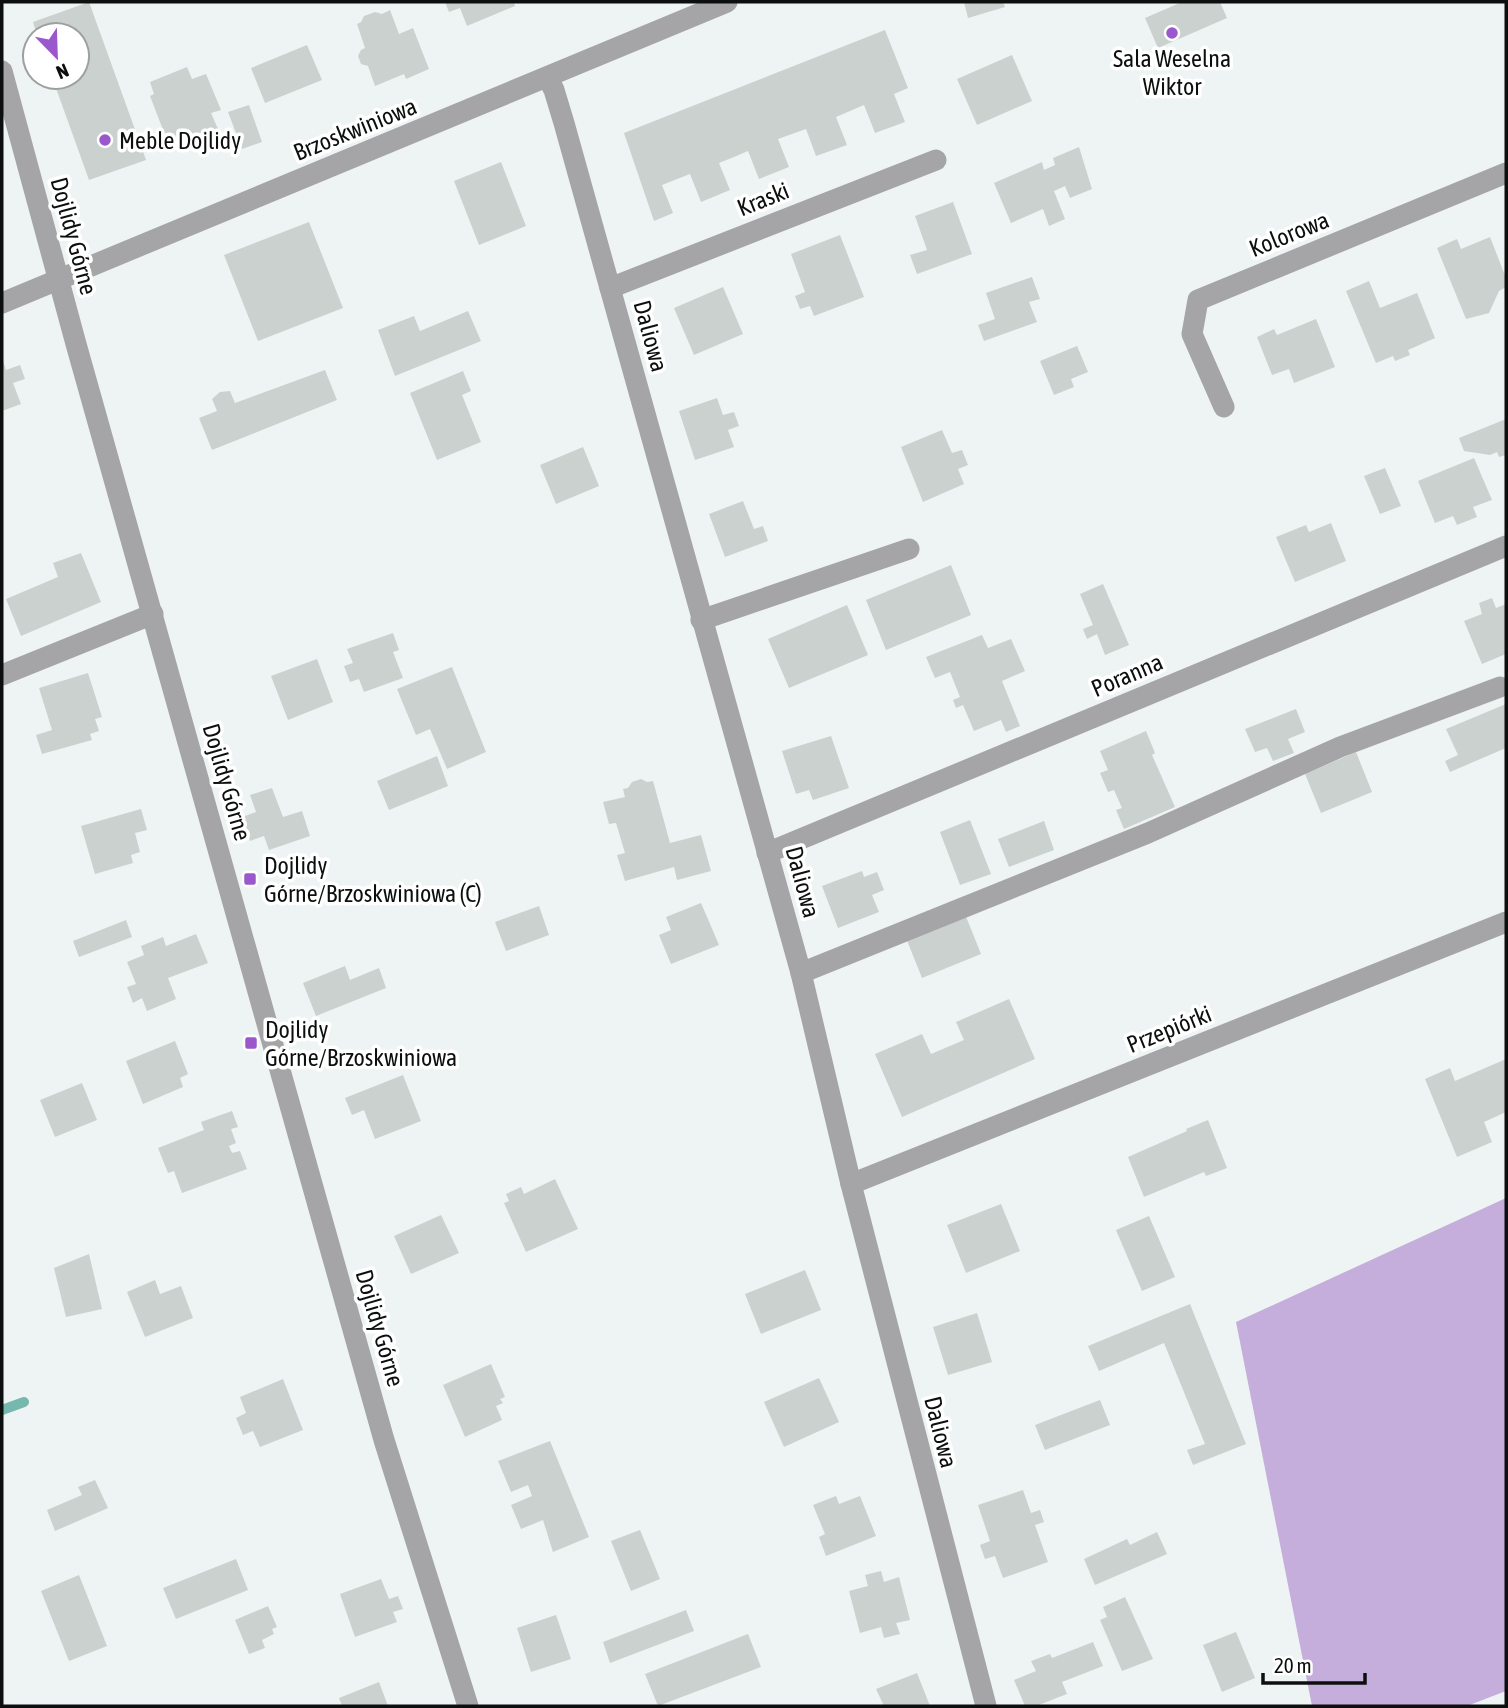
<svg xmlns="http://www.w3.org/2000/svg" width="1508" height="1708" viewBox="0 0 1508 1708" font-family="'Asap Condensed',sans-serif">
  <rect width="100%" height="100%" fill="#eef4f3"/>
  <polygon fill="#c6aedc" points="1506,1198 1506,1691 1467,1706 1312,1706 1236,1322"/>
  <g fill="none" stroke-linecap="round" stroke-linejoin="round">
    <polyline stroke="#76b8ae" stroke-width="10" points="2,1410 24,1402"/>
  </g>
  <g fill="#cbd1cf">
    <polygon points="89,2 146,160 89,180 52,77 77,77 77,35 37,35 33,22"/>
    <polygon points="445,2 514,2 515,6 467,26 460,8 449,12"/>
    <polygon points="964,2 1003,2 1005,7 968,18"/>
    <polygon points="1182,2 1220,2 1227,18 1158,48 1145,18"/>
    <polygon points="390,10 399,34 413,28 429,69 406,79 404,74 375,86 368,66 361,64 358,56 361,50 365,48 357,24 361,22 364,16 375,12 382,14"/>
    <polygon points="885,30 908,88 894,94 905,122 875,133 864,105 836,117 847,145 816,156 806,129 778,139 789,167 759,179 748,151 734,157 719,163 730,190 701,202 690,174 662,185 673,213 654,221 624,133"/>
    <polygon points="307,45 322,80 265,103 251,68"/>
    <polygon points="1012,55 1032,101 977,125 957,79"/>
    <polygon points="187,67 192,79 206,74 221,110 211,113 218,129 170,148 150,96 154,94 150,82"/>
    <polygon points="249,105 262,142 242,149 228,112"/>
    <polygon points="1079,147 1092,189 1070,198 1065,186 1054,191 1065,219 1049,226 1043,209 1011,223 994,183 1042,162 1044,170 1055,165 1053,158"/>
    <polygon points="501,162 526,226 479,245 454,181"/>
    <polygon points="953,202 972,254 917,274 910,255 927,250 915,216"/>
    <polygon points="309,222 343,308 258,341 224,255"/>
    <polygon points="840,235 864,297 814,316 810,306 800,309 795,296 805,292 791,254"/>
    <polygon points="1490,237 1506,278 1506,287 1499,291 1489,313 1466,319 1437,248 1457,239 1461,249"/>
    <polygon points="1032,277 1040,299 1029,302 1037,322 984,341 978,325 995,319 986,293"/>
    <polygon points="1369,281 1380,308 1417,293 1435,338 1408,350 1410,355 1395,361 1393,356 1376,363 1346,291"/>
    <polygon points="723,287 743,334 694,355 674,308"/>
    <polygon points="468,311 481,341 395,376 378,330 414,316 420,331"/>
    <polygon points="1316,319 1335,367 1294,383 1289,369 1272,375 1257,337 1274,329 1277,335"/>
    <polygon points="1077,346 1088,372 1071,379 1074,387 1054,395 1040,361"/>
    <polygon points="2,358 6,370 20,365 25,379 13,383 21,404 2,411"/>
    <polygon points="325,370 337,400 212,450 199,418 217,411 212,399 220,392 230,391 235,403"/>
    <polygon points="463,371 471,391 462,395 481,442 437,460 410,393"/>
    <polygon points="717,398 723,415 734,412 739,426 728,430 734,447 695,460 679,411"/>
    <polygon points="1506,419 1506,455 1499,457 1497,452 1490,455 1464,451 1459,438"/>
    <polygon points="942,430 952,453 962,450 968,465 958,469 964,484 923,502 901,447"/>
    <polygon points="583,447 599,486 556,504 540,465"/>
    <polygon points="1474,458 1492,500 1473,507 1477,517 1457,525 1453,516 1435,523 1418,481"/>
    <polygon points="1385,468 1401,506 1380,514 1364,476"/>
    <polygon points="743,501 754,529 763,526 768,541 725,557 709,514"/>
    <polygon points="1331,523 1346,561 1295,582 1276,537 1306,525 1309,532"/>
    <polygon points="81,553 101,602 21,636 6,599 58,577 53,563"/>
    <polygon points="951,565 971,615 886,650 866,600"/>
    <polygon points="1103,584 1129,645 1105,655 1097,634 1087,639 1083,629 1093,625 1080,594"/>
    <polygon points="1492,598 1496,608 1506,604 1506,654 1482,664 1464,621 1482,614 1479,603"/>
    <polygon points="847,605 868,655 789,688 768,639"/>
    <polygon points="393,633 399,650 393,652 403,678 364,692 359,679 350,682 344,666 353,663 347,649"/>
    <polygon points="982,635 988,648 1011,639 1025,671 1002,681 1020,726 1006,732 1001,720 974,731 963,705 956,708 953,700 960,697 950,672 935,678 926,657"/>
    <polygon points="317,659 333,702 288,720 271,676"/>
    <polygon points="452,667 486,752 447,769 430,729 416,735 397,689"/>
    <polygon points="88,673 102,717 95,719 99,731 90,734 92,740 42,754 36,735 52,730 39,688"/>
    <polygon points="1506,704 1506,748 1450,772 1445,761 1458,755 1446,729"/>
    <polygon points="1296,709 1305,732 1288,739 1294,753 1273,761 1267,748 1255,752 1245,729"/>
    <polygon points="1146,731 1155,753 1152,755 1175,807 1124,829 1116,810 1122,808 1114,790 1108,792 1100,773 1108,770 1100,751"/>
    <polygon points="831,736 849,788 813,800 809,790 796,794 782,751"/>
    <polygon points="1356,752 1372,792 1321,813 1305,774"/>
    <polygon points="437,756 448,786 389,810 377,781"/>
    <polygon points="641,779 647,782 653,781 670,843 701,835 711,871 677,880 674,867 625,881 617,855 625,853 616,823 609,824 603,802 625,797 623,789 628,788 632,782"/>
    <polygon points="272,788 283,817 302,811 310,836 269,850 264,836 250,841 242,817 256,812 250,795"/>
    <polygon points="141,809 147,830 135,833 140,852 131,855 133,863 95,874 81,826"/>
    <polygon points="970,820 991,874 960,885 940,832"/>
    <polygon points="1044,821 1054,850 1009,867 998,839"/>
    <polygon points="862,871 864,877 877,872 884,890 872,895 879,912 838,928 822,886"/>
    <polygon points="701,903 719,945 671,964 659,935 671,930 666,917"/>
    <polygon points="539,906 549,935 506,951 495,922"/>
    <polygon points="965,914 981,954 922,978 906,938"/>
    <polygon points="126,920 132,937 79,957 73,941"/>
    <polygon points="196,934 208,963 168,978 176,999 147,1011 142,998 133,1003 127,987 136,984 127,962 144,955 141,946 163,937 166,946"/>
    <polygon points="345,966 350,980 379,968 386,988 316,1016 303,983"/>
    <polygon points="1009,999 1035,1059 902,1117 875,1054 922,1034 931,1054 964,1040 956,1022"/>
    <polygon points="175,1041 188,1074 180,1078 183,1087 143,1104 126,1061"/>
    <polygon points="1506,1059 1506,1112 1484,1122 1492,1142 1457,1157 1425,1079 1450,1068 1455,1081"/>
    <polygon points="403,1075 421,1121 375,1139 364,1110 352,1115 345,1098"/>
    <polygon points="82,1083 97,1120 55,1137 40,1100"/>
    <polygon points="232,1111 238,1127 231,1129 236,1143 229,1146 232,1153 240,1151 247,1169 182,1193 174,1171 168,1173 158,1148 204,1130 201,1122"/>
    <polygon points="1208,1120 1227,1168 1206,1176 1204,1172 1144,1197 1128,1157 1187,1131 1186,1129"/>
    <polygon points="555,1179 578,1229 526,1252 504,1203 509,1201 506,1194 521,1187 524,1194"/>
    <polygon points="1001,1204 1020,1251 966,1273 947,1225"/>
    <polygon points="441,1215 459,1253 411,1274 394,1236"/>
    <polygon points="1149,1216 1175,1277 1142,1291 1116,1230"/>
    <polygon points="89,1254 102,1309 66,1317 54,1268"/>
    <polygon points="805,1270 821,1310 761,1334 745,1294"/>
    <polygon points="155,1280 160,1294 181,1286 193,1318 145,1337 127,1292"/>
    <polygon points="1190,1304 1246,1444 1193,1465 1187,1450 1205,1444 1164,1343 1099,1371 1088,1346"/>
    <polygon points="977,1313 992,1362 948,1375 933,1327"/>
    <polygon points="491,1364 505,1397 500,1399 503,1403 496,1406 502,1420 465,1437 443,1385"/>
    <polygon points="819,1378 839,1422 784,1447 764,1402"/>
    <polygon points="283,1379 303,1430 260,1447 253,1431 243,1435 236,1418 246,1413 240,1397"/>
    <polygon points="1100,1400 1110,1425 1045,1450 1035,1425"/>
    <polygon points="550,1441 589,1537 553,1552 543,1520 521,1529 511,1505 532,1496 528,1485 511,1492 498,1461"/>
    <polygon points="95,1480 108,1508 55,1531 47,1510 82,1495 78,1487"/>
    <polygon points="1023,1490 1031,1513 1040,1510 1044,1522 1035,1525 1048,1562 1003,1578 995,1556 985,1559 980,1545 990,1541 978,1505"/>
    <polygon points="836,1496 839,1504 860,1496 876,1536 826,1556 819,1537 825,1534 813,1505"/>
    <polygon points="640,1530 660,1579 631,1591 611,1541"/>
    <polygon points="1157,1532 1167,1554 1095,1585 1084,1559 1127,1539 1130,1545"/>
    <polygon points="236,1559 248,1590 176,1619 163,1588"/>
    <polygon points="881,1571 884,1582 899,1577 910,1620 896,1623 900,1634 884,1638 881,1627 860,1633 849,1591 868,1586 865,1575"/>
    <polygon points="79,1575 107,1646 69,1661 41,1591"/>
    <polygon points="381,1579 389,1599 398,1596 403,1609 393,1612 397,1622 355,1637 340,1594"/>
    <polygon points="1125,1597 1153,1659 1122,1671 1100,1620 1107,1617 1103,1607"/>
    <polygon points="268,1606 277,1627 272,1629 274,1634 262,1640 265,1648 249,1654 235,1620"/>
    <polygon points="686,1610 694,1631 610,1663 603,1642"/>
    <polygon points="556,1615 571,1659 531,1672 517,1628"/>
    <polygon points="1236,1632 1255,1678 1222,1692 1203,1645"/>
    <polygon points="748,1634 761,1667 658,1706 645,1674"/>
    <polygon points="1093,1642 1103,1666 1062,1682 1067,1694 1036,1706 1025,1706 1014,1680 1036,1671 1031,1661 1050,1654 1052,1658"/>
    <polygon points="917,1673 930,1706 884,1706 876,1689"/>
    <polygon points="379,1682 388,1706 342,1706 339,1698"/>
  </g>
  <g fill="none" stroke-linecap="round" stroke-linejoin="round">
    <g stroke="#a5a4a6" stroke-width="21">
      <polyline points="2,71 76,344 384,1440 468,1706"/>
      <polyline points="548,78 554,90 564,123 801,973 851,1184 986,1706"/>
      <polyline points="610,288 936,160"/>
      <polyline points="2,303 727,2"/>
      <polyline points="1224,407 1192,334 1198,300 1506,173"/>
      <polyline points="701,620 909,549"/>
      <polyline points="2,675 153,614"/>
      <polyline points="767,853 1506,546"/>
      <polyline points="801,973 1148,833 1340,747 1500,687"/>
      <polyline points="851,1184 1506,922"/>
    </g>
  </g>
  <g fill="#9b58cd" stroke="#fff" stroke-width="2.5">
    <circle cx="1172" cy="33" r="7"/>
    <circle cx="105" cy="140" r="7"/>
    <rect x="243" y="872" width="14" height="14" rx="3.5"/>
    <rect x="244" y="1036" width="14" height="14" rx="3.5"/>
  </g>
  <g text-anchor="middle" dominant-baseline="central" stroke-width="7" stroke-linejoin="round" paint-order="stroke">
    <g font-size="24" fill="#0d0f0f" stroke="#fff" text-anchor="start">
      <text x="1172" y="58" text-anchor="middle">Sala Weselna<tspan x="1172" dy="28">Wiktor</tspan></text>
      <text x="119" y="140">Meble Dojlidy</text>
      <text x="264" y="865">Dojlidy<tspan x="264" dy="28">Górne/Brzoskwiniowa (C)</tspan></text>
      <text x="265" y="1029">Dojlidy<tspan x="265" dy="28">Górne/Brzoskwiniowa</tspan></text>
    </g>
    <g font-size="24" fill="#0d0f0f" stroke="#fff">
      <text transform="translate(355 129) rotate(-22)">Brzoskwiniowa</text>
      <text transform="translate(763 199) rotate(-22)">Kraski</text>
      <text transform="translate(1289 234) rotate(-22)">Kolorowa</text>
      <text transform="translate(74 236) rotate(75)">Dojlidy Górne</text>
      <text transform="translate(651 336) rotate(75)">Daliowa</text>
      <text transform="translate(1127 675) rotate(-23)">Poranna</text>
      <text transform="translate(227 782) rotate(74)">Dojlidy Górne</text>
      <text transform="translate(803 882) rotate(75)">Daliowa</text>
      <text transform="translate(1169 1029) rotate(-22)">Przepiórki</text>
      <text transform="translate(380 1328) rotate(74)">Dojlidy Górne</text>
      <text transform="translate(941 1432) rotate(76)">Daliowa</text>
    </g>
  </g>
  <rect width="1508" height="1708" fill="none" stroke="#0d0f0f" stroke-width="7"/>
  <g transform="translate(56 56) rotate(157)"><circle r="33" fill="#ffffff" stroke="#9e9f9f" stroke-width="2"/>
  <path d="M0-5L12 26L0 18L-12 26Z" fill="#9b58cd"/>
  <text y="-10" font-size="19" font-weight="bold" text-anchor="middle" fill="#0d0f0f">N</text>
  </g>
  <path d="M1263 1673v10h102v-10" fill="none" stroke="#0d0f0f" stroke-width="3.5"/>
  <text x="1274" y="1673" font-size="21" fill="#0d0f0f" stroke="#ffffff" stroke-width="5" paint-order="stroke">20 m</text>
</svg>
